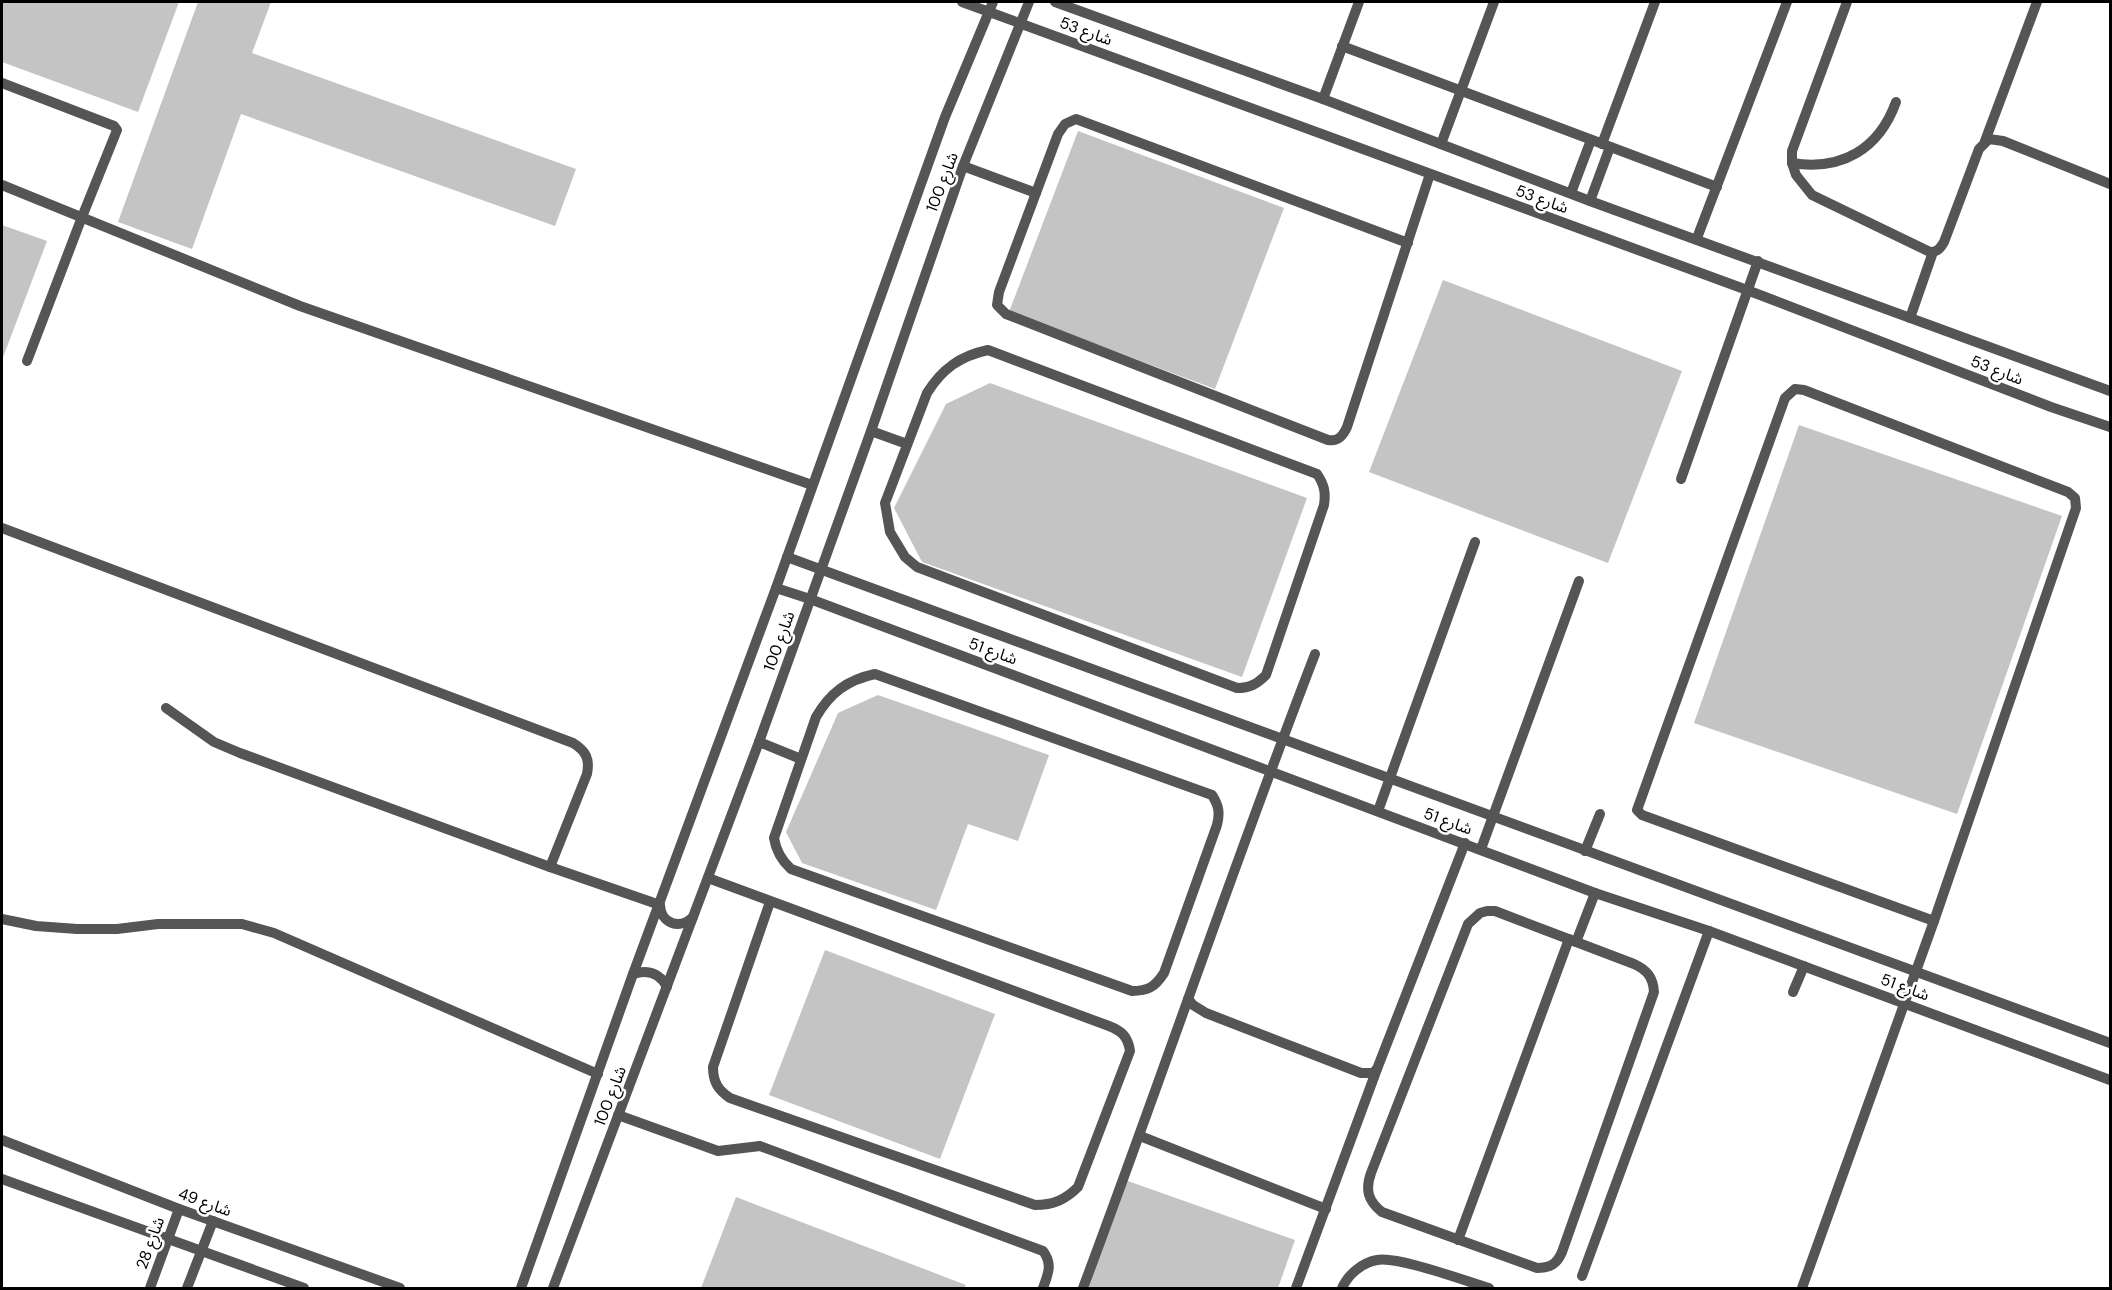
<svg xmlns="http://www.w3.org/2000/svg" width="2112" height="1290" viewBox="0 0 2112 1290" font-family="'DM Sans','Noto Sans Arabic',sans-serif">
  <rect width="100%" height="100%" fill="#fff"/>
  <g fill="#c4c4c4">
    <polygon points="2,2 179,2 138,112 2,62"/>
    <polygon points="198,2 271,2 252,53 576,169 555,226 241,114 192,249 118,222"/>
    <polygon points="1078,131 1284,208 1215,389 1009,312"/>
    <polygon points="2,225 47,241 2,360"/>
    <polygon points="1443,280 1682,371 1608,563 1369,472"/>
    <polygon points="990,383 1307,498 1242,677 922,562 894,508 946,404"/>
    <polygon points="1799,425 2062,516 1957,814 1694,723"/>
    <polygon points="878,695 1049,755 1018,841 968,824 936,910 802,863 786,832 838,713"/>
    <polygon points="825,950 995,1014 940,1159 769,1095"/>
    <polygon points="1125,1180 1295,1240 1278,1288 1086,1288"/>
    <polygon points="736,1197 966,1285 964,1288 701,1288"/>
  </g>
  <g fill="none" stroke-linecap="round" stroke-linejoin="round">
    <g stroke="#555" stroke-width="10">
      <polyline points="962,2 1747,290 2051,407 2110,427"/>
      <polyline points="1055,2 1323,99 1590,201 2110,391"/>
      <path d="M1847,2l-55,149v12l4,12 16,20 118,57c7,0 10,-3 14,-10l35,-93 10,-10 14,2 107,43"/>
      <polyline points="1342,46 1717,187"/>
      <polyline points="2,83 114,126 117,130 82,217 27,361"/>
      <polyline points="1323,99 1359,2"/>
      <polyline points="1985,141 2037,2"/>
      <polyline points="1441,144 1494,2"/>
      <polyline points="1602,144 1655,2"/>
      <path d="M1792,163c50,8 87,-14 104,-61"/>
      <polyline points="963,166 1036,193"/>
      <polyline points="2,185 300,306 812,485"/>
      <polyline points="1571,193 1591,140"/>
      <polyline points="1590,201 1610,147"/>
      <polyline points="1697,238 1787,2"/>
      <path d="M1408,243l-332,-124 -11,5 -7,10 -59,158 -2,13 9,9 322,126c10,2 15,-4 19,-13l83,-253"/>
      <polyline points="1910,318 1933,252"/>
      <path d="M988,350l329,124c7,10 9,18 7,31l-58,170c-9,9 -16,13 -29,13l-320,-121 -12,-10 -15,-25 -5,-29 42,-110c15,-24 33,-37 61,-43z"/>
      <polygon points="1795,389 1804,390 2068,492 2075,498 2076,508 1934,921 1642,815 1637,810 1785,398"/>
      <polyline points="871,431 907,444"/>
      <polyline points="1681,479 1758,261"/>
      <path d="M2,528l571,215c13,8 17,16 14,31l-37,93"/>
      <polyline points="787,557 2110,1043"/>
      <polyline points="776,588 810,599 1595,893 1709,931 2110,1080"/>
      <path d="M875,674l337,121c7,11 8,18 5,30l-53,148c-9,14 -16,18 -32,18l-341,-122c-10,-9 -15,-18 -17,-31l42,-121c14,-24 31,-37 59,-43z"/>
      <path d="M166,708l48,34 26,11 310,114 110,38c1,19 20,25 33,12"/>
      <polyline points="759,742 801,759"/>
      <polyline points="1378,811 1475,542"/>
      <polyline points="1481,849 1579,581"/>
      <polyline points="1585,851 1600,814"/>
      <path d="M708,878l401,148c13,5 19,11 21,25l-52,136c-13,13 -25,18 -43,18l-305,-107c-12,-8 -17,-16 -17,-31l57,-165"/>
      <path d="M1487,911h8l139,53c13,6 19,13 20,28l-92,260c-5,12 -12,16 -25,16l-155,-56c-14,-11 -17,-22 -11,-39l97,-249 12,-11z"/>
      <polyline points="2,919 36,926 77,929 117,929 158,924 242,924 274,933 598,1074"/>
      <polyline points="1576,942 1595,893"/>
      <path d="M633,974c15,-5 27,-1 34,13"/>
      <polyline points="1793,992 1804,966"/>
      <polyline points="1188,999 1193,1005 1206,1013 1361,1073 1373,1073 1377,1069"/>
      <path d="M618,1115l100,36 42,-5 283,105c10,13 5,23 0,37"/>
      <polyline points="1140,1136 1326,1209"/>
      <polyline points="2,1140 179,1209 400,1288"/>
      <polyline points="2,1179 304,1288"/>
      <polyline points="1458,1240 1569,939"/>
      <polyline points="1582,1276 1709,931"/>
      <polyline points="150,1288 179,1209"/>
      <polyline points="187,1288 213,1221"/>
      <polyline points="521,1288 633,974 776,588 945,117 993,2"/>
      <polyline points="553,1288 759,742 871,431 963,166 1029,2"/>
      <path d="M1083,1288c79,-211 151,-424 232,-634"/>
      <polyline points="1296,1288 1377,1069 1465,843"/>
      <path d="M1342,1288c6,-13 19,-25 35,-28 21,-4 88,21 112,28"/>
      <polyline points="1802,1288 1934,921"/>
    </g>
  </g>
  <g text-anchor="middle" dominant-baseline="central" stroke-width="5" stroke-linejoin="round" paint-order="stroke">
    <g font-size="16" fill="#000" stroke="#fff">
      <text transform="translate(1086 31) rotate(20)">شارع 53</text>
      <text transform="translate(942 182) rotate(-69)">شارع 100</text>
      <text transform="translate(1542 199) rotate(20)">شارع 53</text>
      <text transform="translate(1997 370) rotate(21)">شارع 53</text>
      <text transform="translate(779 641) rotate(-70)">شارع 100</text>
      <text transform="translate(993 651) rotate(20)">شارع 51</text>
      <text transform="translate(1448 821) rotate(20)">شارع 51</text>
      <text transform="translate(1905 987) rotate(20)">شارع 51</text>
      <text transform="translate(610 1096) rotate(-69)">شارع 100</text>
      <text transform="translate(205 1202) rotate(20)">شارع 49</text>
      <text transform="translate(150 1243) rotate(-70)">شارع 28</text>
    </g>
  </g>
  <rect width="2112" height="1290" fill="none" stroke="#000000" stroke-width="6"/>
</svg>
